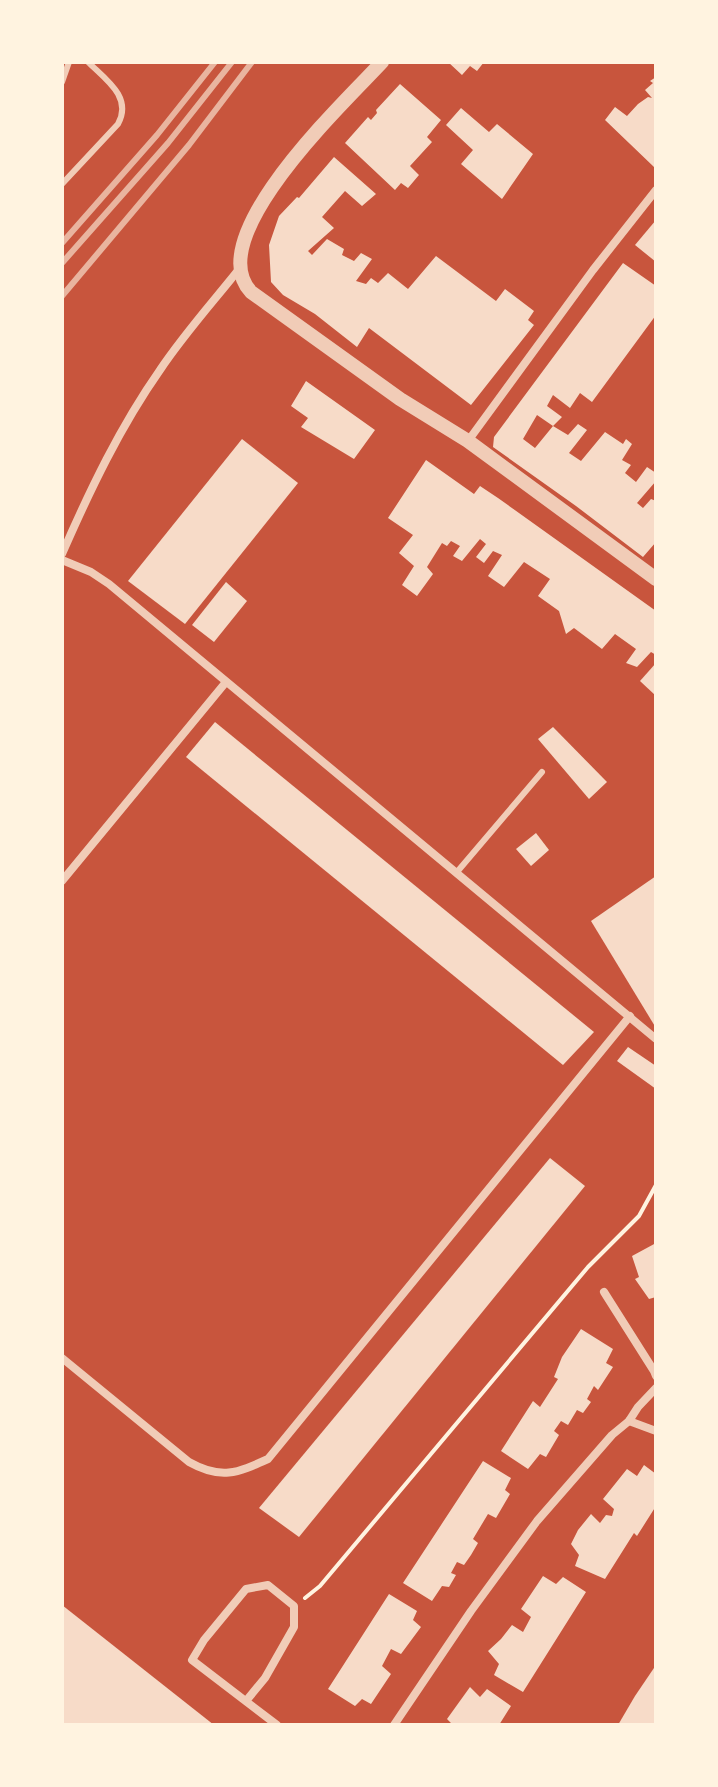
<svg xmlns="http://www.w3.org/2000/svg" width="718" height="1787" viewBox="0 0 718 1787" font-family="'Archivo Narrow',sans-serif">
  <rect width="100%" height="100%" fill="#c8553d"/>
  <g fill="#f7dbc8">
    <polygon points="448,62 484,62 477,71 470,66 462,75"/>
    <polygon points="656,77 656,164 654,167 605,120 615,107 627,116 638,104 648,97 652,98 645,90 653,83 650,81"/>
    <polygon points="400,84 441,120 427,137 432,142 410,166 419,175 408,188 401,183 395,190 345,143 368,117 371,120 377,113 376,110"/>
    <polygon points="461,108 489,132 497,124 533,154 502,199 461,164 473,150 446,125"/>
    <polygon points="334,157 376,194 362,206 345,191 322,217 334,228 308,251 312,255 327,239 344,249 342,255 354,261 361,253 372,259 356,281 366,284 371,278 378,283 388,273 408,289 436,256 496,301 505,289 534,311 528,320 534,325 471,405 369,328 357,347 315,314 283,295 271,282 269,245 279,216 297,197 299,198"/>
    <polygon points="656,220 656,262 635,245"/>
    <polygon points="623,263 656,286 656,315 592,402 580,393 570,408 553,395 547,406 562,417 553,426 537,415 523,439 535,448 553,426 568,435 578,424 587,430 569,453 581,461 605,432 623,444 626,439 632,444 622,460 631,465 625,473 636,482 647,467 656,473 656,481 637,503 643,508 651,499 656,501 656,542 643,557 576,506 493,447 494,437"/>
    <polygon points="306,381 375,430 354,459 301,427 308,418 291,406"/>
    <polygon points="242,439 298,483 185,624 128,581"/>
    <polygon points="426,460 474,494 480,486 498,498 656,611 656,655 651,652 637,667 626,663 636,649 615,634 602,649 574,628 566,634 559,611 538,596 550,579 524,562 504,587 488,576 502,555 493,551 484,563 476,557 486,544 480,539 462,561 453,556 460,546 451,541 447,546 442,543 427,567 433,574 417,596 402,585 414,566 399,553 413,535 388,518"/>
    <polygon points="226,582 247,601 214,642 192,625"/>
    <polygon points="656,663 656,696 640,681"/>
    <polygon points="215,722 594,1032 563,1065 186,757"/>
    <polygon points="553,727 607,782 589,799 538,739"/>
    <polygon points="536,833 549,850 531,866 516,849"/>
    <polygon points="656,876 656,1028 591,921"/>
    <polygon points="628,1047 656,1066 656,1089 617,1061"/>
    <polygon points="550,1158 585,1186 299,1537 259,1508"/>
    <polygon points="656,1243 656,1297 649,1299 635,1279 639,1277 632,1256"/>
    <polygon points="581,1329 613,1349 606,1363 613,1367 598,1390 594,1386 587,1399 591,1402 583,1413 577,1410 568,1425 561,1421 554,1431 559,1435 546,1457 540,1454 528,1469 501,1451 533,1401 540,1407 558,1379 554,1377 562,1357"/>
    <polygon points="483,1461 511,1478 505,1490 510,1494 496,1518 488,1514 473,1539 478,1543 471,1555 464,1565 457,1562 451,1573 456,1575 449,1587 442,1586 432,1601 403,1583"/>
    <polygon points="644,1465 656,1474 656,1506 637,1536 634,1533 605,1579 575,1566 579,1555 571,1544 578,1530 591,1514 600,1523 606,1515 612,1516 614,1509 603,1499 627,1469 637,1476"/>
    <polygon points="543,1576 556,1584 563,1577 586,1592 523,1692 494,1675 499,1664 488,1651 501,1639 512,1625 523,1632 531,1617 521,1609"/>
    <polygon points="389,1594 417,1611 413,1620 421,1627 401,1654 391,1649 382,1666 391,1674 371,1704 362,1699 355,1706 328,1689"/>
    <polygon points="62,1605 214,1725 62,1725"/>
    <polygon points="656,1665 656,1725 618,1725 635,1696"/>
    <polygon points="470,1687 480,1697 487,1689 511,1706 499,1725 453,1725 447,1719"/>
  </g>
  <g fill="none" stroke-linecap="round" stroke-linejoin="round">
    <polyline stroke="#fff3e0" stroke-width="4" points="305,1598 320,1586 588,1267 639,1216 656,1185"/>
    <g stroke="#f1ccb7" stroke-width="6">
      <polyline points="62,82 69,62"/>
      <path d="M62,184l56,-60c15,-27 -13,-45 -30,-62"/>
      <polyline points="457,872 542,772"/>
    </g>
    <g stroke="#f1ccb7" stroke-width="8">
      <polyline points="468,441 593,270 656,190"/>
      <path d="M62,554c28,-64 58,-127 98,-184 24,-36 53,-68 80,-102"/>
      <polyline points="62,560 91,572 109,584 656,1039"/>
      <polyline points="62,881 226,682"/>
      <polyline points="604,1292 654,1371 656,1376"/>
      <path d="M62,1358l127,104c32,18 48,11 79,-3l362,-443"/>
      <polyline points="629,1421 656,1431"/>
      <polyline points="246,1701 265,1678 294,1627 294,1606 268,1585 246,1589 204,1640 192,1660 277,1725"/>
      <polyline points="394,1725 471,1611 537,1521 612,1435 629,1421 638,1407 656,1388"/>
    </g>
    <path stroke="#f1ccb7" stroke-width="14" d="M382,62c-36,39 -182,175 -131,230l149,107 68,42 188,138"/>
    <g stroke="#e9b49f" stroke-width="6">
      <polyline points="62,243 157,135 215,62"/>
      <polyline points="62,263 168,143 232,62"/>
      <polyline points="62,296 189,145 252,62"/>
    </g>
  </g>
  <rect width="718" height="1787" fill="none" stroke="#fff3e0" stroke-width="128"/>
</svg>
